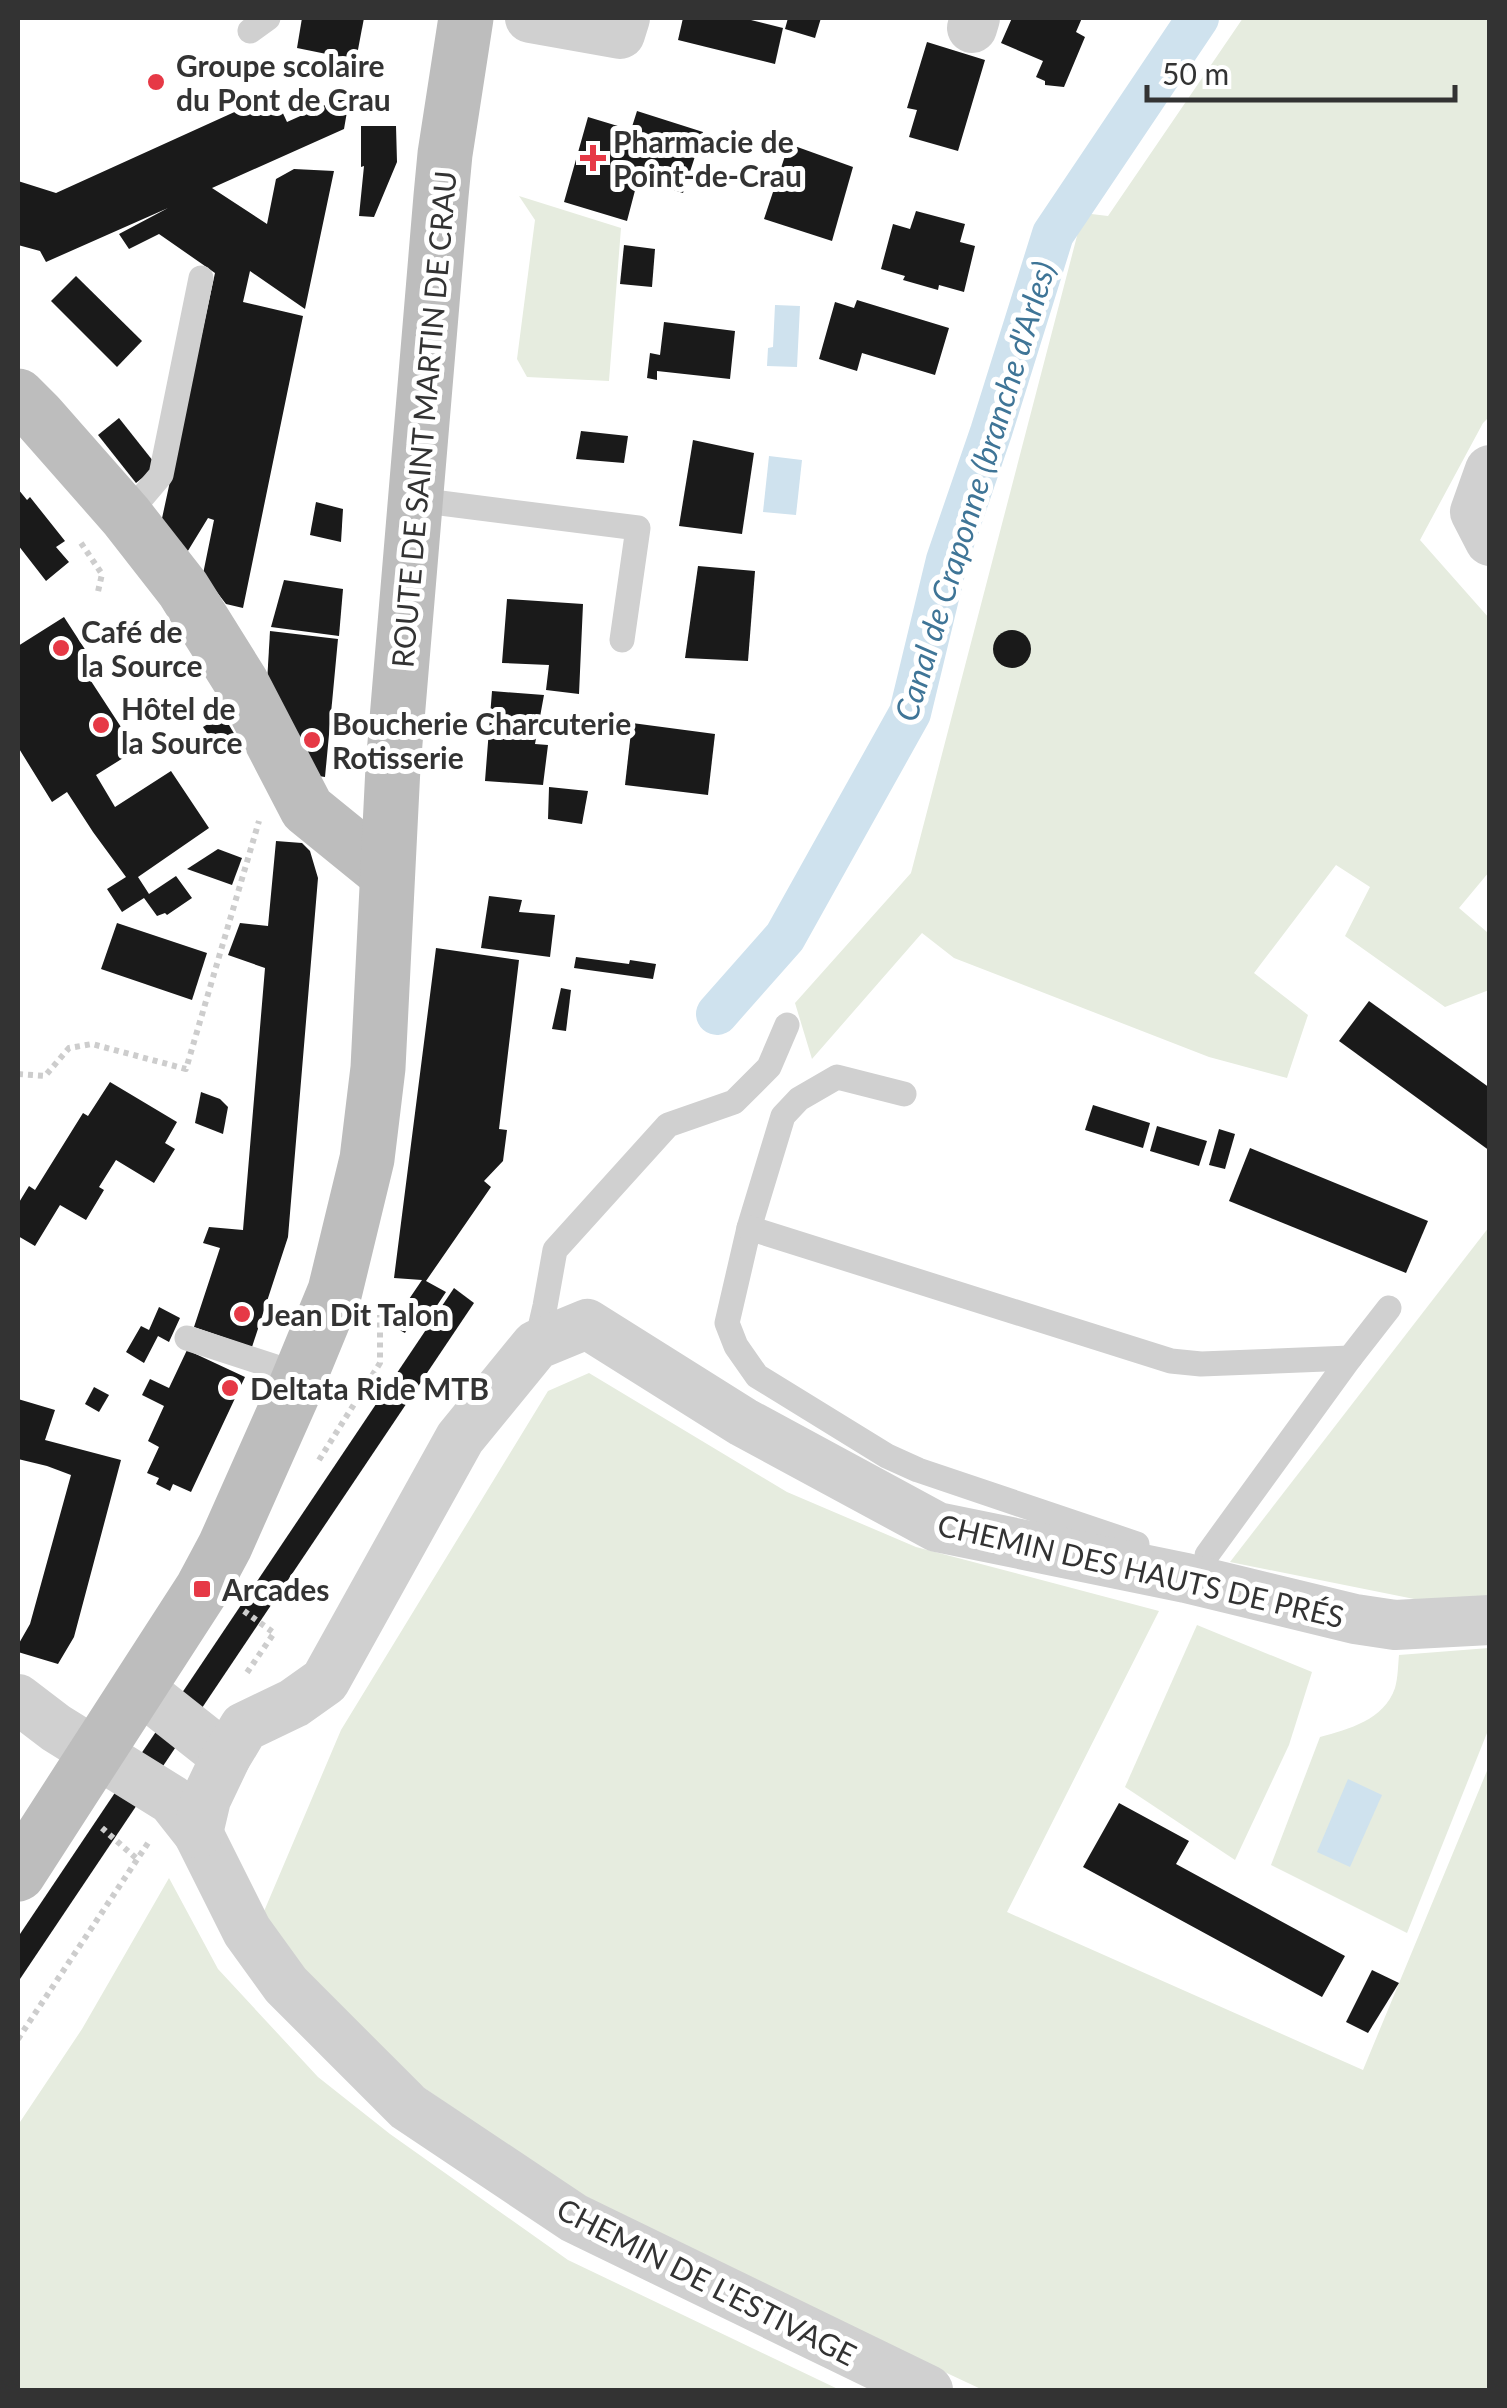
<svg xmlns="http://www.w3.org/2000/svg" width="1507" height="2408" viewBox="0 0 1507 2408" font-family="Lato,sans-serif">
  <rect width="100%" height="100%" fill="#fff"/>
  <g fill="#e6ecdf">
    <polygon points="1243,18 1489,18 1489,417 1483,423 1420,540 1489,618 1489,872 1459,908 1487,932 1489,929 1489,990 1445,1007 1345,936 1370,887 1336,865 1254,973 1308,1015 1287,1078 1209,1057 954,958 922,933 812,1059 795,1003 911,873 1083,213 1108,216"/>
    <polygon points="519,196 621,228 609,381 527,377 517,359 535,220"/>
    <polygon points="1489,1227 1489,1599 1444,1605 1230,1562"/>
    <polygon points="589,1373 787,1492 916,1547 1159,1611 1007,1912 1363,2070 1489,1766 1489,2390 983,2390 795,2302 573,2191 420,2085 305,1980 262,1916 341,1730 548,1391"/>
    <polygon points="1197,1625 1312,1672 1289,1745 1235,1860 1125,1787"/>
    <path d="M1489,1648v80l-82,205 -136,-68 49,-128c29,-8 64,-17 75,-49 3,-10 3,-23 4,-33z"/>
    <polygon points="169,1878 218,1969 318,2077 390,2134 568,2260 840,2390 18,2390 18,2125 82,2029"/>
  </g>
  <g fill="#cfe2ee">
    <polygon points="775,305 800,306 797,367 767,366 768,348 773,347"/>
    <polygon points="769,456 802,460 796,515 763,512"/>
    <polygon points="1348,1779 1382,1795 1350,1867 1317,1852"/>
  </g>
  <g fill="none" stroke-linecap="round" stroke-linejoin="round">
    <polyline stroke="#cfe2ee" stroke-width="42" points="717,1014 785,937 910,713 947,560 991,432 1053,234 1198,18"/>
  </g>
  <g fill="#1a1a1a">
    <polygon points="302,18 364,18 356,60 297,48"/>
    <polygon points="683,18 743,18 783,28 775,64 678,40"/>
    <polygon points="788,18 821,18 815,38 785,29"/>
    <polygon points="1012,18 1082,18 1076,32 1085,37 1064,87 1045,85 1045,81 1036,77 1043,61 1001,43"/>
    <polygon points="927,42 985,60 958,151 909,137 917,110 907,108"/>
    <polygon points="274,94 287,122 336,100 349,100 344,129 212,188 267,224 276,179 294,169 334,171 305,309 250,271 243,302 303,316 243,608 226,604 203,574 214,520 208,518 186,554 161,523 215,273 159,234 129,249 119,234 168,208 46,262 40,251 18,245 18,181 56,193"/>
    <polygon points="637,111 703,132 683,193 638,179 627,221 564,202 588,117 631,130"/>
    <polygon points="361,126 396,126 397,162 374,217 359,216 364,166 361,167"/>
    <polygon points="789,144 853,167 832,241 764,219"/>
    <polygon points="916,211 965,224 960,242 975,246 964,292 939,285 938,290 903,280 905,276 881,269 893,224 910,229"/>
    <polygon points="624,245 655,249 652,287 620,284"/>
    <polygon points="76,276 142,341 117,367 51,301"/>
    <polygon points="857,300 949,328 935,375 862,353 857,371 819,359 835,302 854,308"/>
    <polygon points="664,322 735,331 730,379 657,371 657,380 647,378 650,353 660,355"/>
    <polygon points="119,418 157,466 136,483 98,435"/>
    <polygon points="581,431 628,436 624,463 576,459"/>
    <polygon points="693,440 754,453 742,534 679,526"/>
    <polygon points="18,489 27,500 30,497 65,541 56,547 69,562 46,581 18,545"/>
    <polygon points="316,502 343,509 341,542 310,535"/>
    <polygon points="698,566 755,571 748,661 685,658"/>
    <polygon points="284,580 343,589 339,636 271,627"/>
    <polygon points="507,599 583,604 579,694 546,690 549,665 502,663"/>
    <polygon points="64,617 99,671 89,678 136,750 96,775 115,807 171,771 209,828 138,877 149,894 176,876 192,898 167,915 165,913 157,916 144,898 122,912 107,889 126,877 93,832 67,792 52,802 18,747 18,646"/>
    <circle cx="1012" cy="649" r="19"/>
    <polygon points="270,631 338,639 325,777 306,774 266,700"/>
    <polygon points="492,691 544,695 535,744 548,745 543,785 485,781"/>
    <polygon points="223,715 235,735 216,747 203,727"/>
    <polygon points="632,723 715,734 708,795 625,785"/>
    <polygon points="549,787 588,791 582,824 548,819"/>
    <polygon points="276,841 302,843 310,851 318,878 288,1237 252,1347 194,1327 220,1248 203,1243 209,1227 243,1230 265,968 228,955 240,923 268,926"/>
    <polygon points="218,849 242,858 232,885 187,869"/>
    <polygon points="489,896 522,900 519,912 555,915 550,957 481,948"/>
    <polygon points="117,923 207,953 192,1000 101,969"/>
    <polygon points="436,948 519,960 499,1129 507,1130 503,1161 484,1181 491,1187 426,1281 446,1292 428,1319 405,1305 422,1280 394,1278"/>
    <polygon points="576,957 629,964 630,960 656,964 653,979 574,968"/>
    <polygon points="561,988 571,990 566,1031 552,1029"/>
    <polygon points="1369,1001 1490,1088 1490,1151 1339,1041"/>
    <polygon points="110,1082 177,1122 165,1143 175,1149 154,1183 116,1160 99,1187 104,1190 86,1220 60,1205 35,1246 18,1236 18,1204 29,1186 35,1190 83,1113 88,1116"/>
    <polygon points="201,1092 220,1099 228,1107 223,1134 195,1123"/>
    <polygon points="1093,1105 1150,1123 1143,1148 1085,1130"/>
    <polygon points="1157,1126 1207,1141 1199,1166 1150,1151"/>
    <polygon points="1219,1129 1235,1134 1225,1169 1209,1165"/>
    <polygon points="1250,1148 1428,1221 1406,1273 1229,1201"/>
    <polygon points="454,1288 474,1303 18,1982 18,1937"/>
    <polygon points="159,1307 180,1318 169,1342 158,1336 144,1363 126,1352 141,1326 149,1330"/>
    <polygon points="398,1310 413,1316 405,1333 392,1326"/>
    <polygon points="187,1350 245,1377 191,1492 173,1484 170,1491 156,1484 159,1478 147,1473 159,1447 148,1441 164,1406 142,1395 150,1379 169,1388"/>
    <polygon points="94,1387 109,1395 99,1412 85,1404"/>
    <polygon points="18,1399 55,1410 45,1440 121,1460 74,1637 58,1664 18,1652 18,1645 30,1624 71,1475 47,1466 18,1459"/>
    <polygon points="1119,1803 1189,1841 1176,1864 1345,1956 1322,1997 1083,1867"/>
    <polygon points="1372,1970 1399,1983 1368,2033 1346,2022"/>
  </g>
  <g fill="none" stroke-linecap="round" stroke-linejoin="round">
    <g stroke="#cdcdcd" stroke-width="6" stroke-dasharray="5 5" stroke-linecap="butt">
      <polyline points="81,543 102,574 97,596"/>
      <polyline points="18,1074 45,1076 69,1048 92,1044 186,1069 259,821"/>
      <polyline points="319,1460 380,1363 380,1315"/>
      <polyline points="244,1611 274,1633 246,1674"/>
      <polyline points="102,1828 137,1859"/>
      <polyline points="18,2039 150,1840"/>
    </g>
    <g stroke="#d0d0d0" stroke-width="25">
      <polyline points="250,31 268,18"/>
      <polyline points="417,500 638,528 622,640"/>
      <polyline points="126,516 161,475 201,278"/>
      <polyline points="904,1094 837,1077 799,1099 783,1116 749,1228 727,1323 736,1346 757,1376 887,1456 918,1470 1137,1544"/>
      <polyline points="749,1228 1171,1361 1201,1364 1350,1358"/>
      <polyline points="187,1338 300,1375"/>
      <polyline points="536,1345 545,1306 555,1250 668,1125 734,1102 769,1067 787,1025"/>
      <polyline points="1207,1555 1350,1358 1389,1308"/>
    </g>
    <g stroke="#d0d0d0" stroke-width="50">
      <polyline points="530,18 620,34 625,18"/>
      <polyline points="972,28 975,18"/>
      <polyline points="1490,470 1475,512 1490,541"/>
      <polyline points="139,1688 226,1757"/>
      <polyline points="18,1699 56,1728 172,1800 198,1833 247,1931 286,1985 408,2107 574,2218 928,2390"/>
      <polyline points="198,1833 206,1799 226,1757 244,1727 294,1703 325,1681 460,1438 536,1345 587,1324 743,1422 937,1527 1186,1578 1355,1619 1395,1625 1490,1620"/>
    </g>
    <g stroke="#bdbdbd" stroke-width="55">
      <polyline points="18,396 38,416 126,516 183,589 241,682 307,809 387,874"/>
      <polyline points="18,1874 202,1589 225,1546 293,1393 335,1291 367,1159 378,1068 393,767 441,196 445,154 466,18"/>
    </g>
  </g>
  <g fill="#e63946" stroke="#fff" stroke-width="4">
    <circle cx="156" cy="82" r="10"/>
    <path d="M588 143h10v10h10v10h-10v10h-10v-10h-10v-10h10z"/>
    <circle cx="61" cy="648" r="10"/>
    <circle cx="101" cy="725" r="10"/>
    <circle cx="312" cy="740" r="10"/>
    <circle cx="242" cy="1314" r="10"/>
    <circle cx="230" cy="1388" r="10"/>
    <rect x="192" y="1579" width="20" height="20" rx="5"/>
  </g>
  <g text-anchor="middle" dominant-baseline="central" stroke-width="10" stroke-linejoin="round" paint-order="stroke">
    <g font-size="30" font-weight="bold" fill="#333" stroke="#fff" text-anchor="start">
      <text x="176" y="65">Groupe scolaire<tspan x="176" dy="34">du Pont de Crau</tspan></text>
      <text x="613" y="141">Pharmacie de<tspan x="613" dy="34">Point-de-Crau</tspan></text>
      <text x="81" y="631">Café de<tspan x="81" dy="34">la Source</tspan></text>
      <text x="121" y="708">Hôtel de<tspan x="121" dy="34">la Source</tspan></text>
      <text x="332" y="723">Boucherie Charcuterie<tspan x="332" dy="34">Rotisserie</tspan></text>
      <text x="262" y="1314">Jean Dit Talon</text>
      <text x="250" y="1388">Deltata Ride MTB</text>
      <text x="222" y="1589">Arcades</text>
    </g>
    <g font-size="30" fill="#333" stroke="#fff">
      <text transform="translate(423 419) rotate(-85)">ROUTE DE SAINT MARTIN DE CRAU</text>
      <text transform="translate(1141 1570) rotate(13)">CHEMIN DES HAUTS DE PRÉS</text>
      <text transform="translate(707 2281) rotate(27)">CHEMIN DE L'ESTIVAGE</text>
    </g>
    <g font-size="32" font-style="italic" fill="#3f7597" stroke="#fff">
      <text transform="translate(974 491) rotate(-73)">Canal de Craponne (branche d'Arles)</text>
    </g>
  </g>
  <rect width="1507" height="2408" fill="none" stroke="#333333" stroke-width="40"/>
  <path d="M1147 85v15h308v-15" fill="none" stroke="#333333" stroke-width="5"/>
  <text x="1162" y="85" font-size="30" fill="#333333" stroke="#ffffff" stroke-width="8" paint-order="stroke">50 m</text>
</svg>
